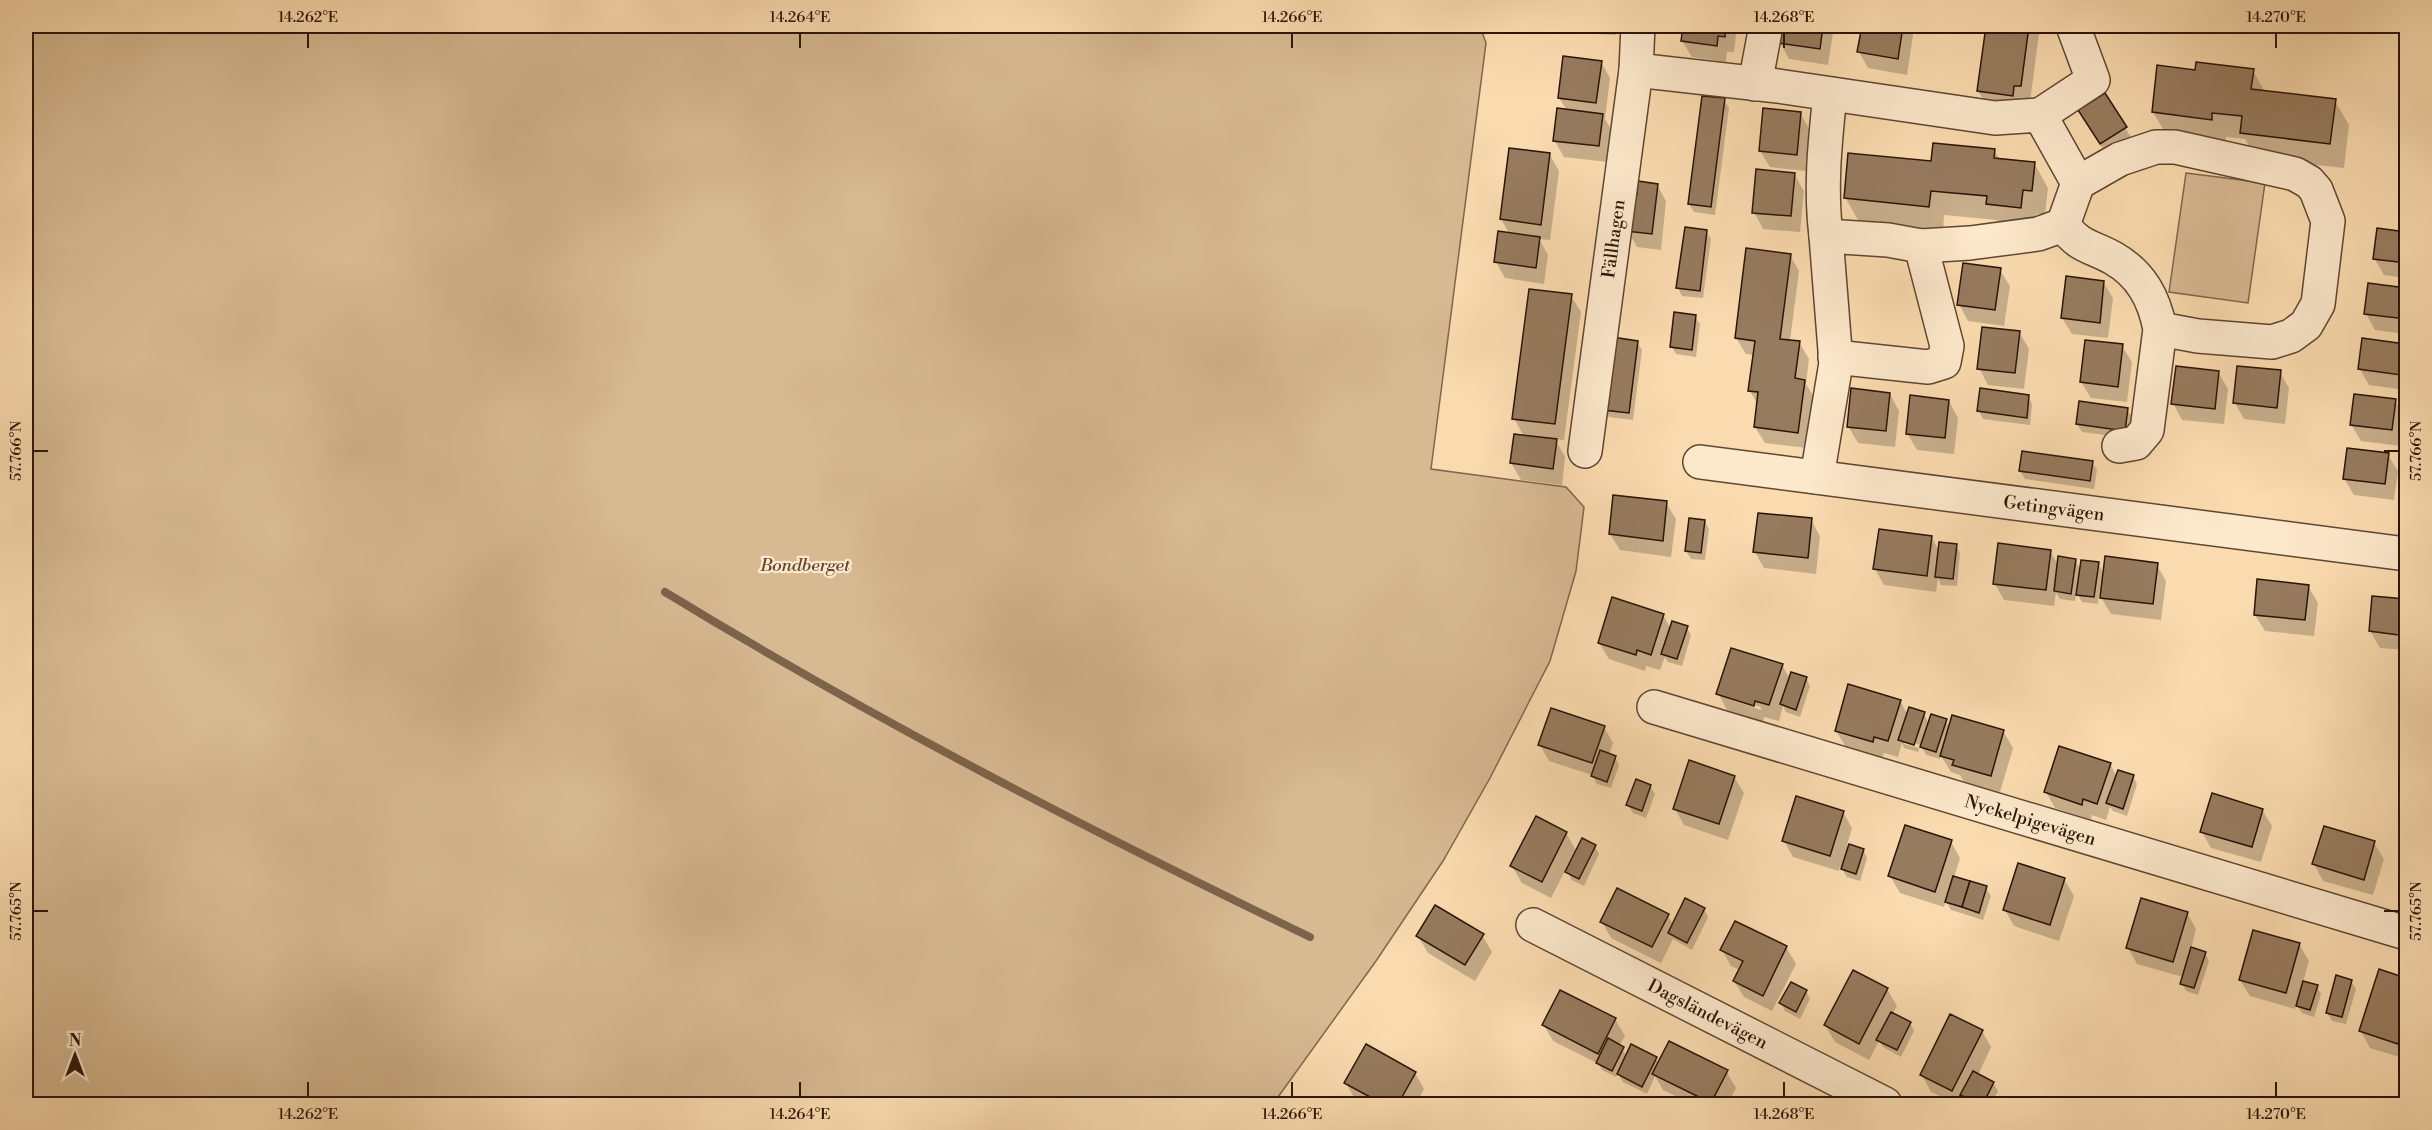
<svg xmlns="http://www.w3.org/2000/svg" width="2432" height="1130" viewBox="0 0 2432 1130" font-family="'Libre Bodoni',serif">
  <rect width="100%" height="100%" fill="#fadbaf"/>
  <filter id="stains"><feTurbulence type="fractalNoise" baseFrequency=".00333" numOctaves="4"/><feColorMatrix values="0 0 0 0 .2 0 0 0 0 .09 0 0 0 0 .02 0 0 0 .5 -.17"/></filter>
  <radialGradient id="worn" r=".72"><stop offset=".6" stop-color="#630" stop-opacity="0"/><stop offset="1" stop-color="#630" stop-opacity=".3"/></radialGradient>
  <g fill="#d7b992" stroke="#81664c" stroke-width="1.5">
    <polygon points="26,26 1480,26 1486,43 1431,469 1566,487 1584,507 1576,571 1550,661 1490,778 1443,861 1376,961 1273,1104 26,1104"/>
    <polygon points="2186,173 2265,183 2248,303 2169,292"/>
  </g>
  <g fill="#0003" fill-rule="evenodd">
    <polygon points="1576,26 1617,26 1616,35 1580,33"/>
    <polygon points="1684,26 1737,26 1734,52 1727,52 1726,62 1692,57 1682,41"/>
    <polygon points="1782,26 1834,26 1828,65 1789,59 1780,42"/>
    <polygon points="1863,26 1907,26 1913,35 1907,75 1868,68 1859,52"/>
    <polygon points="1987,26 2040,26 2030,102 1988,107 1978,91"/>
    <polygon points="1601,62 1610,78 1605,119 1612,131 1608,162 1564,157 1554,140 1567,110 1559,98"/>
    <polygon points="2253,71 2265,92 2335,101 2349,125 2344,168 2256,158 2245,139 2226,137 2225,144 2167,136 2153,112 2197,72"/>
    <polygon points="2105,95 2135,144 2110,160 2089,127"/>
    <polygon points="1724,100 1729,108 1715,215 1694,212 1689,204"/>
    <polygon points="1800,113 1810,130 1806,171 1770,167 1760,151"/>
    <polygon points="1994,150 2000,160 2034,163 2048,188 2045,215 2036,214 2034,232 2002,228 1997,220 1944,215 1943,231 1859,222 1845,197 1933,163"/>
    <polygon points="1550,155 1559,171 1550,240 1539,239 1548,255 1544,284 1505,278 1496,262 1510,235 1501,219"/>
    <polygon points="1794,174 1804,191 1800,232 1763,229 1754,212"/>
    <polygon points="1657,185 1666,201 1661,250 1637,247 1628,231 1638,196"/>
    <polygon points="2378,229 2406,233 2406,278 2384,275 2374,258"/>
    <polygon points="1706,231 1711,239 1703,298 1682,296 1678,288"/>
    <polygon points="1790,255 1799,271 1790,341 1799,342 1809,359 1806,384 1814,397 1807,448 1765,443 1755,427 1758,405 1750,391 1754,355 1746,354 1736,338"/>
    <polygon points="2000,270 2010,286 2004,326 1968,321 1959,304"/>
    <polygon points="2103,282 2113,298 2108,338 2072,334 2062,318"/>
    <polygon points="2369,284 2406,289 2406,334 2375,330 2366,314"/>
    <polygon points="1571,296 1581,312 1564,440 1555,439 1565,457 1562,485 1521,480 1511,463 1524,437 1514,418"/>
    <polygon points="1695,317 1700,324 1696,357 1676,354 1672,347"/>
    <polygon points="2019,332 2029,349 2024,389 1988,385 1979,368"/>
    <polygon points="1637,342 1642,350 1633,420 1609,417 1604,409"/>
    <polygon points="2404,345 2406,350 2406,390 2369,385 2360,369"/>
    <polygon points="2122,346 2132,362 2127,402 2091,398 2081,382"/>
    <polygon points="2218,372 2228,389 2224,424 2182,420 2173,403"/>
    <polygon points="2280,372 2289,388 2285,424 2244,419 2235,403"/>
    <polygon points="1890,394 1899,411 1895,447 1858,443 1848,426"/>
    <polygon points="2028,396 2032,404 2030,425 1983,419 1979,411"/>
    <polygon points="1949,401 1958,418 1954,454 1917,450 1907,433"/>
    <polygon points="2395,401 2405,417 2401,446 2361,441 2351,424"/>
    <polygon points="2127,409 2132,417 2129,438 2082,432 2077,424"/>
    <polygon points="2388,455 2398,471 2394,500 2354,495 2344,478"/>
    <polygon points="2092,462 2097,470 2094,489 2025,479 2020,471"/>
    <polygon points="1666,503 1676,519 1671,557 1620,550 1610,534"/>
    <polygon points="1811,520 1820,536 1816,574 1764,568 1755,552"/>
    <polygon points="1705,521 1709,529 1705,560 1691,559 1686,551"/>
    <polygon points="1932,538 1939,551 1956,545 1960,553 1957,586 1941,585 1938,578 1936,592 1884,585 1875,569"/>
    <polygon points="2050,551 2059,566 2075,560 2081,571 2098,563 2104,574 2157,565 2166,581 2161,620 2111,614 2099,594 2098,604 2082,602 2076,591 2075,601 2060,599 2056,593 2054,606 2004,600 1995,584"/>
    <polygon points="2308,586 2318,603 2314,636 2265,631 2255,615"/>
    <polygon points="2374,597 2406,601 2406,650 2380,648 2370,631"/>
    <polygon points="1663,615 1671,629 1687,628 1691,635 1682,666 1668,662 1665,657 1660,670 1646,666 1645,671 1609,659 1599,643"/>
    <path d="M1782,665l8,14 16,-1 4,8 -10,31 -14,-5 -3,-6 -4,15 -15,-4 -1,5 -36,-12 -9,-17zM1729,696l32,11v3l-32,-11z"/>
    <polygon points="1900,701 1908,715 1924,714 1929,724 1946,721 1950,728 2003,731 2013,748 2000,792 1964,782 1960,775 1951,772 1941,756 1940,759 1926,755 1921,745 1904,740 1904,744 1919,748 1918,752 1904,748 1902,743 1898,757 1884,753 1882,758 1846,747 1836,731"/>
    <polygon points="1604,727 1613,743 1609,755 1615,757 1619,765 1611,788 1597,784 1592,775 1549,761 1540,745"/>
    <polygon points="2110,764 2117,777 2133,776 2137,784 2127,816 2113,811 2110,807 2106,820 2092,815 2091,820 2055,808 2046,792"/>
    <polygon points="1734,777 1744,793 1728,840 1684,825 1675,809"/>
    <polygon points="1650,786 1655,794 1646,818 1633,813 1628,805"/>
    <polygon points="2262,810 2272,826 2261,862 2211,848 2202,832"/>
    <polygon points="1843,812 1852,828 1847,845 1863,850 1867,858 1860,881 1847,877 1840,866 1839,871 1793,857 1784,841"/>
    <polygon points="1566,833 1577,852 1595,846 1599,854 1584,886 1572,880 1566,869 1551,898 1522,883 1512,866"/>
    <polygon points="1951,842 1960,858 1954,878 1986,888 1991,896 1983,920 1951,910 1946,901 1944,907 1900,893 1890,876"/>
    <polygon points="2374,843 2384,859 2373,895 2323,881 2314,864"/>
    <polygon points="2064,879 2074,896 2059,941 2014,926 2005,910"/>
    <polygon points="1704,909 1708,917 1692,950 1673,939 1661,963 1611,938 1602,922 1667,915 1674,925"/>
    <polygon points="2187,913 2196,929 2191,949 2205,953 2209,961 2198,995 2186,991 2182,983 2183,977 2137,964 2128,948"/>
    <polygon points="1482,935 1492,952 1475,981 1428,953 1418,936"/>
    <polygon points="2299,944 2309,961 2303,982 2317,987 2321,994 2314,1017 2302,1013 2296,1004 2295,1009 2250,996 2240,980"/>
    <polygon points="1786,947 1796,964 1772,1011 1744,997 1734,981 1740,970 1731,966 1722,950"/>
    <polygon points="2380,971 2406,979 2406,1059 2370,1048 2361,1031"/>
    <polygon points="1854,972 1887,989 1897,1006 1892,1014 1910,1023 1914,1031 1901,1057 1883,1047 1879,1041 1869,1060 1835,1042 1825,1025"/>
    <polygon points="2351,981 2356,989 2346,1024 2332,1021 2327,1013"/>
    <polygon points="1806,991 1810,999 1800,1019 1785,1011 1781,1003"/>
    <polygon points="1615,1019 1625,1036 1619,1046 1627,1056 1656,1058 1659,1064 1726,1071 1736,1088 1728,1104 1692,1104 1663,1090 1655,1076 1647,1094 1623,1082 1618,1074 1616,1077 1602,1070 1599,1064 1553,1041 1544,1025"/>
    <polygon points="1982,1031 1991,1047 1978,1075 1993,1083 1998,1091 1991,1104 1969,1104 1965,1101 1963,1104 1957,1104 1931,1092 1922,1075"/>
    <polygon points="1415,1073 1424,1089 1416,1104 1365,1104 1355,1099 1346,1083"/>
    <polygon points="1512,1100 1521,1104 1510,1104"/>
  </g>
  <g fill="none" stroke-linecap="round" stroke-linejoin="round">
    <path stroke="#7d634a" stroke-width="8" d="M665,592c208,127 425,239 645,345"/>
  </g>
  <g fill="#977b5e" stroke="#2b1407" stroke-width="1.5">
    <polygon points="1683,26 1726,26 1725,37 1718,36 1717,46 1681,41"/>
    <polygon points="1781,26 1823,26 1820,49 1778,43"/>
    <polygon points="1862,26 1903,26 1898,59 1857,52"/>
    <polygon points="1986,26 2029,26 2021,86 2014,86 2013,96 1977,91"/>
    <polygon points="1563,56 1602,61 1596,103 1558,98"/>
    <polygon points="2196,62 2254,69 2251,89 2336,99 2330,144 2240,133 2242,116 2212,113 2212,120 2152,112 2157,65 2195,70"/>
    <polygon points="2105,93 2127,127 2100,144 2078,110"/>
    <polygon points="1702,96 1725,98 1711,207 1688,204"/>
    <polygon points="1557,108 1603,114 1599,146 1553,141"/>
    <polygon points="1763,108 1801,112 1797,155 1759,151"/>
    <polygon points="1933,143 1995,149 1994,158 2035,162 2032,191 2023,190 2021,208 1986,204 1987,196 1931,191 1929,207 1844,198 1848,153 1931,161"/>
    <polygon points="1509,148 1550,153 1541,225 1500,219"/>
    <polygon points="1756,169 1795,173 1791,216 1752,213"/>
    <polygon points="1638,181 1658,184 1652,234 1626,231 1630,194 1637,195"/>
    <polygon points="1685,227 1707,230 1700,291 1676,288"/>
    <polygon points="2377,228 2406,232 2406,263 2373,259"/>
    <polygon points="1498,231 1540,237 1536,268 1494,262"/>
    <polygon points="1746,248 1791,254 1780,339 1800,341 1795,378 1805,380 1798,433 1754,427 1758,392 1748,391 1755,341 1735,338"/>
    <polygon points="1963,263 2001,268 1995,310 1957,305"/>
    <polygon points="2066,276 2104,281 2100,323 2061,318"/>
    <polygon points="2368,283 2406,288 2406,319 2364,314"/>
    <polygon points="1529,289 1572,294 1555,424 1512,419"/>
    <polygon points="1674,312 1696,315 1692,350 1670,347"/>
    <polygon points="1982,327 2020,331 2015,373 1977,369"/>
    <polygon points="1612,337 1638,341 1629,413 1603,410"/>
    <polygon points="2362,338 2405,344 2401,375 2358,369"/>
    <polygon points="2085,340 2123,344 2118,387 2080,382"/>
    <polygon points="2176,366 2219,371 2215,409 2171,404"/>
    <polygon points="2237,366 2281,370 2277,408 2233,403"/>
    <polygon points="1851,388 1890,393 1886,431 1847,427"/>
    <polygon points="1980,388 2029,395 2027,418 1977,411"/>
    <polygon points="2354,394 2396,399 2392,430 2350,425"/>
    <polygon points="1910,395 1949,400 1945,438 1906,434"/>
    <polygon points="2079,401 2128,408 2125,431 2076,424"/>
    <polygon points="1514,434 1557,439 1553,469 1510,463"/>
    <polygon points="2347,448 2389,453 2385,484 2343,479"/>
    <polygon points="2022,451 2093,461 2090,481 2019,471"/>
    <polygon points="1613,495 1667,501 1663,541 1609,534"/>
    <polygon points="1758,513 1812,518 1808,558 1753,552"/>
    <polygon points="1689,518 1705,520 1701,553 1685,551"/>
    <polygon points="1879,529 1932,536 1927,576 1873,569"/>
    <polygon points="1939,542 1957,544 1953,579 1935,577"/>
    <polygon points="1998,543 2051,550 2046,590 1993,584"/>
    <polygon points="2058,556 2076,559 2071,594 2054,591"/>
    <polygon points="2105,556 2158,563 2153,604 2100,598"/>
    <polygon points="2081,560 2099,562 2094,597 2076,595"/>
    <polygon points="2257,579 2309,585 2305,620 2254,615"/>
    <polygon points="2372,596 2406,599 2406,636 2369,631"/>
    <polygon points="1612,597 1664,614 1651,655 1637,650 1636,655 1598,643"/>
    <polygon points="1672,621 1688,626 1677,659 1661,654"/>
    <polygon points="1731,648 1783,664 1769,705 1755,701 1754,706 1716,694"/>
    <polygon points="1791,672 1807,677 1796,710 1780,704"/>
    <polygon points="1848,684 1901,700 1888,741 1874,737 1873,742 1835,731"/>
    <polygon points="1909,707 1925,712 1914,745 1898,740"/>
    <polygon points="1551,708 1605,726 1592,763 1538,745"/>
    <polygon points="1931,714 1947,719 1936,752 1920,747"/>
    <polygon points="1952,715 2004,730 1991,776 1952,765 1954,760 1940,756"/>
    <polygon points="2059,746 2111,763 2097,804 2083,799 2082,805 2044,792"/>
    <polygon points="1600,750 1616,756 1607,782 1591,776"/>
    <polygon points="1689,760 1735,776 1719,824 1673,809"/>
    <polygon points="2118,770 2134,775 2123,809 2106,803"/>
    <polygon points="1636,779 1651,785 1642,811 1626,805"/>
    <polygon points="2212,793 2263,809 2252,847 2200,832"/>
    <polygon points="1796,796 1844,811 1830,856 1782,841"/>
    <polygon points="1536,816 1567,832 1542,882 1510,866"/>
    <polygon points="1905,825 1952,840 1935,892 1888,876"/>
    <polygon points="2324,826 2375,841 2364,880 2312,864"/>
    <polygon points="1582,838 1596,845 1579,879 1565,872"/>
    <polygon points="1849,844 1864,849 1856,874 1841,869"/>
    <polygon points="2018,863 2065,878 2050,925 2003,910"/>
    <polygon points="1953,876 1970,881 1962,907 1945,902"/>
    <polygon points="1970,881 1987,886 1979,913 1962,907"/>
    <polygon points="1617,888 1669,914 1652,947 1600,922"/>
    <polygon points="1685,898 1705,908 1687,943 1668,933"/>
    <polygon points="2141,898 2188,912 2173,962 2126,948"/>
    <polygon points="1435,905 1484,934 1465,965 1416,936"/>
    <polygon points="1735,921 1787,946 1763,996 1733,981 1743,961 1720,950"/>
    <polygon points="2253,930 2300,943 2286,993 2239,980"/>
    <polygon points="2191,947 2206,952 2194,988 2180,984"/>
    <polygon points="2379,969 2406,978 2406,1017 2398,1044 2359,1031"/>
    <polygon points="1853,970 1888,988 1859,1044 1824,1025"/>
    <polygon points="2336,975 2352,980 2342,1017 2326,1013"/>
    <polygon points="2303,981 2318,985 2310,1010 2296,1006"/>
    <polygon points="1791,982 1807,990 1796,1012 1779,1003"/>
    <polygon points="1560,990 1616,1018 1598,1054 1542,1025"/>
    <polygon points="1891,1012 1911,1022 1897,1050 1876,1040"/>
    <polygon points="1950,1014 1983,1030 1952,1091 1920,1075"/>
    <polygon points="1608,1038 1624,1047 1612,1071 1596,1063"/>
    <polygon points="1669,1041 1728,1070 1711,1103 1652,1074"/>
    <polygon points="1366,1044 1416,1072 1398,1104 1383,1104 1344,1083"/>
    <polygon points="1631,1044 1657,1057 1642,1087 1617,1074"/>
    <polygon points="1973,1071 1994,1082 1983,1104 1960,1095"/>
  </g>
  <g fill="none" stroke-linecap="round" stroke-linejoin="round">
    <g stroke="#5f4631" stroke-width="36">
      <g id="minor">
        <polyline points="1636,70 1778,86 1995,118 2040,115 2078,183"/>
        <polyline points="1755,84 1766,26"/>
        <polyline points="2040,115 2093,80 2073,26"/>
        <path d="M1826,236c-6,-48 -1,-94 4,-142"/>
        <polyline points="1835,357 1928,367 1944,362 1947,346 1921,246"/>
        <path d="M2119,446l17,-3 11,-13 13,-101 38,7 74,6 19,-6 15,-11 12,-21 10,-83 -12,-31 -7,-8 -14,-8 -120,-27h-19l-36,12 -42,24 -15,42c16,22 28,21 50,33 28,16 41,40 47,71"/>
        <path id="s1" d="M1585,451l51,-381 2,-44"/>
        <path id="s2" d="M1700,462l706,92"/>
        <polyline points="1817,477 1836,363 1826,236 1888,240 1921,246 1970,243 2038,234 2063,225"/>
        <path id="s3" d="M1654,707l752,226"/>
        <path id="s4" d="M1533,925l352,179"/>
      </g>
    </g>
    <use href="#minor" stroke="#fce8cb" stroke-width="33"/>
  </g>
  <path fill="none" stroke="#2b1407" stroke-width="2" d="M308,33v15M800,33v15M1292,33v15M1784,33v15M2276,33v15M33,451h15M2384,451h15M33,911h15M2384,911h15M308,1082v15M800,1082v15M1292,1082v15M1784,1082v15M2276,1082v15"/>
  <g text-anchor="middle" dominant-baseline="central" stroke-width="4.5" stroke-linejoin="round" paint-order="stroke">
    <g font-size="18" fill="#2b1407" stroke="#fce8cb">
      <text stroke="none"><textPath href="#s1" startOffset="214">Fällhagen</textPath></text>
      <text stroke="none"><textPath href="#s2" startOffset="357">Getingvägen</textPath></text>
      <text stroke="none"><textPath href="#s3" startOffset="393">Nyckelpigevägen</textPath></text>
      <text stroke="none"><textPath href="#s4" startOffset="196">Dagsländevägen</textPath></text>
    </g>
    <g font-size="18" font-style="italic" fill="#5f4631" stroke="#fce8cb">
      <text x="805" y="565">Bondberget</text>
    </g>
  </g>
  <rect width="2432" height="1130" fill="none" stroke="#fadbaf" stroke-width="66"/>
  <g transform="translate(75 1055)" stroke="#fce8cb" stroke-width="4.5" paint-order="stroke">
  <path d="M0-4.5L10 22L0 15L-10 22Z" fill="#2b1407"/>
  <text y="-9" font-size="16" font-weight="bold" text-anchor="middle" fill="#2b1407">N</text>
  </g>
  <rect x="33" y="33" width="2366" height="1064" fill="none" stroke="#2b1407" stroke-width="2"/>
  <g font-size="15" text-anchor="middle" fill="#2b1407">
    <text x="308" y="22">14.262°E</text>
    <text x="800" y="22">14.264°E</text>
    <text x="1292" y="22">14.266°E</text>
    <text x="1784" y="22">14.268°E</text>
    <text x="2276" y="22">14.270°E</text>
    <text transform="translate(16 451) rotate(-90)" y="5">57.766°N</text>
    <text transform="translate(2416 451) rotate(-90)" y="5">57.766°N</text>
    <text transform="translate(16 911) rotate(-90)" y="5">57.765°N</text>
    <text transform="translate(2416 911) rotate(-90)" y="5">57.765°N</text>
    <text x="308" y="1119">14.262°E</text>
    <text x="800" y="1119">14.264°E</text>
    <text x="1292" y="1119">14.266°E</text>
    <text x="1784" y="1119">14.268°E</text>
    <text x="2276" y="1119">14.270°E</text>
  </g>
  <rect width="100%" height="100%" filter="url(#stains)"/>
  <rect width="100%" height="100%" fill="url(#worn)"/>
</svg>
